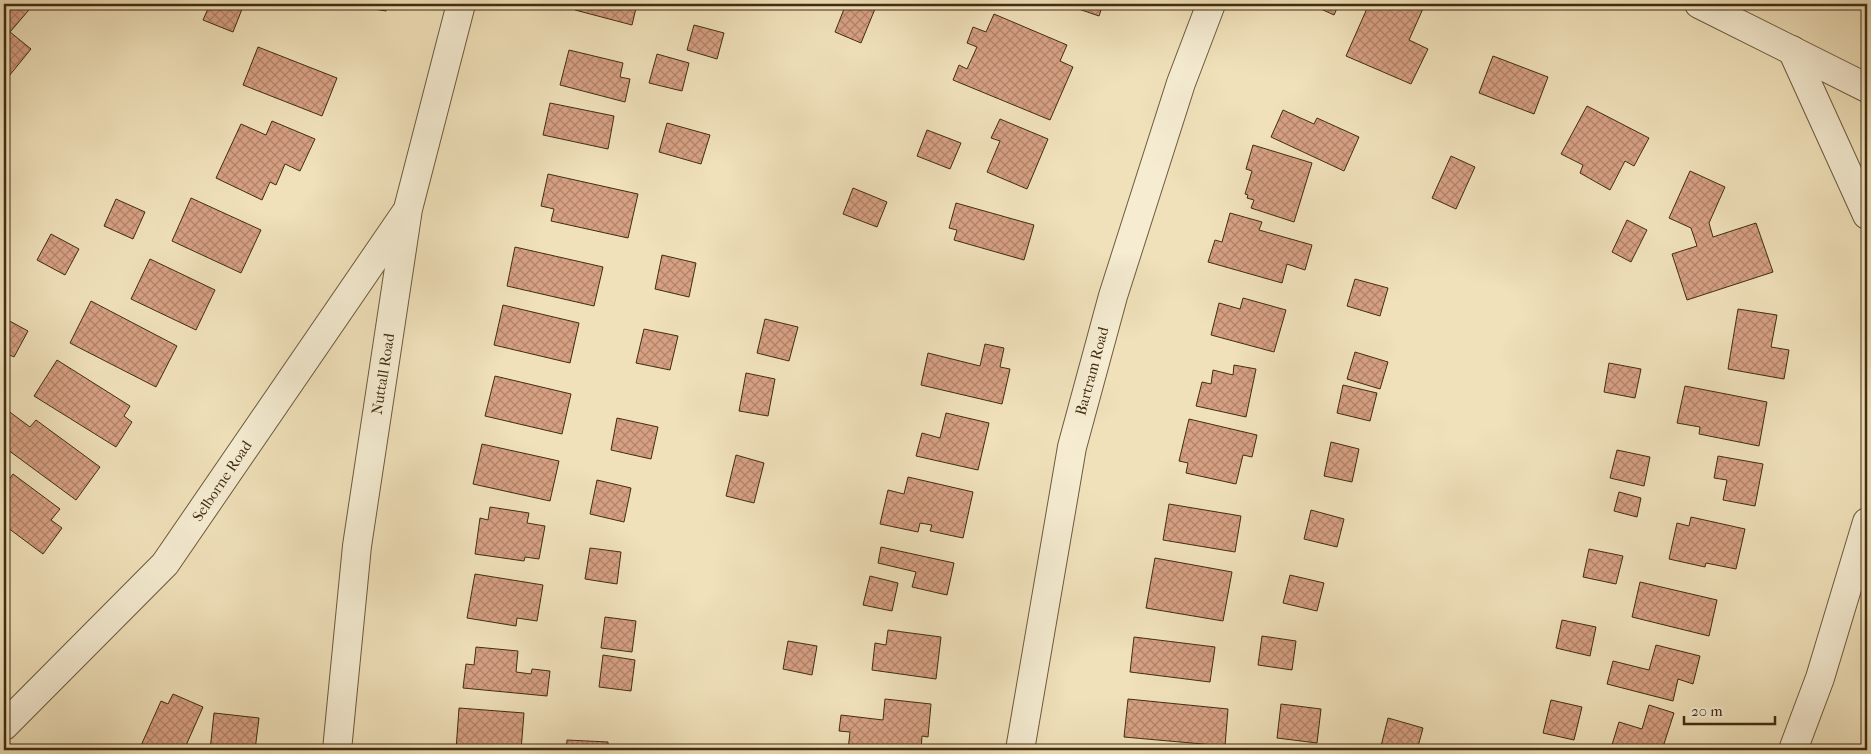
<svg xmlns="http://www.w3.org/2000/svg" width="1871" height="754" viewBox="0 0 1871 754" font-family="'IM FELL French Canon',serif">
  <defs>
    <pattern id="building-cross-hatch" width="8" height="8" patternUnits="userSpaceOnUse" patternTransform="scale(1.25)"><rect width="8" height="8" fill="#d7a083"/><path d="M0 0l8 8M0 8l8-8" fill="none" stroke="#b0836a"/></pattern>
  </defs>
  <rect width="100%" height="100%" fill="#f0e1ba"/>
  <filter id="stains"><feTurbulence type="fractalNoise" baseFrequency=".004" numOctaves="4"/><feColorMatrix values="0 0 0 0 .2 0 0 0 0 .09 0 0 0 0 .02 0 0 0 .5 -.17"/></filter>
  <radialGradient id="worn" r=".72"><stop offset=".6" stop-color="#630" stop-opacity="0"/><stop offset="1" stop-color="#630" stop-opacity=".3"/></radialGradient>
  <g fill="url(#building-cross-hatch)" stroke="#412d12">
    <polygon points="4,4 34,4 10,32 31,49 9,76 4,71"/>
    <polygon points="210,4 244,4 233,32 203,20"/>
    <polygon points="343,4 387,4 386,11"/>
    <polygon points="577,4 637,4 632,25 575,10"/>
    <polygon points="846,4 877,4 861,43 835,32"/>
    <polygon points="1064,4 1103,4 1099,16"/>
    <polygon points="1310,4 1339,4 1334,15"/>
    <polygon points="1369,4 1425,4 1409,40 1428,49 1411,84 1346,56"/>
    <polygon points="994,14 1067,45 1060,61 1073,67 1050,120 953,80 959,65 967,69 977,47 967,43 973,27 986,32"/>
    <polygon points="694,25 724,33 717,59 687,50"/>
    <polygon points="258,47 337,78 322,116 243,85"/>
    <polygon points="569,50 623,63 620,77 630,79 625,102 560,85"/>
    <polygon points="657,54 689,63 682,91 649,83"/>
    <polygon points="1493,56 1548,77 1534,114 1479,93"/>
    <polygon points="550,103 614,116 608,149 543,135"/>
    <polygon points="1587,106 1649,138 1634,166 1625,161 1610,190 1580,173 1583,165 1561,154"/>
    <polygon points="1283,110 1314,124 1317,118 1359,137 1344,171 1271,137"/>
    <polygon points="1000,119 1048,139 1027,189 987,172 1000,141 991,138"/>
    <polygon points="272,121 315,139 300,171 285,164 276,185 270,182 262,200 216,178 241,124 266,135"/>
    <polygon points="667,123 710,135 701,164 659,152"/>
    <polygon points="927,130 961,143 950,169 917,156"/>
    <polygon points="1253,145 1312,163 1294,222 1251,208 1254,200 1247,198 1248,195 1245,194 1252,171 1246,169"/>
    <polygon points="1451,156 1475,167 1456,209 1432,198"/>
    <polygon points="1690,171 1725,187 1709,223 1713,237 1756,223 1773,272 1687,300 1672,254 1697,246 1691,228 1669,218"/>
    <polygon points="548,174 638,194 628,238 551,221 554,209 541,206"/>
    <polygon points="853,188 887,202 877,227 843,214"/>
    <polygon points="191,198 261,230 241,273 172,241"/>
    <polygon points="116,199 145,212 133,239 104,226"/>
    <polygon points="956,203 1034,225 1024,260 954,240 957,230 949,228"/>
    <polygon points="1230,213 1262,222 1259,230 1312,245 1305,270 1287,264 1282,283 1208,262 1215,240 1222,242"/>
    <polygon points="1627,220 1647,230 1631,262 1612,252"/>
    <polygon points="51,234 79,249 65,275 37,260"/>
    <polygon points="515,247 603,267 594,306 507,286"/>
    <polygon points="662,255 696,263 689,297 655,289"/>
    <polygon points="150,259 215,290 196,330 131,299"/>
    <polygon points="1355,279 1388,288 1380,316 1347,306"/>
    <polygon points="1243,298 1286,310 1274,352 1211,335 1219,303 1240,309"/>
    <polygon points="91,301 177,346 156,387 70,343"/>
    <polygon points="503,305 579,323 570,363 494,345"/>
    <polygon points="1738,309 1777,315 1771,347 1789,350 1784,379 1728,369"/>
    <polygon points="4,318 28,331 14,357 4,352"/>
    <polygon points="765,319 798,327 789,361 757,353"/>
    <polygon points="644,329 678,336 670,370 636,363"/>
    <polygon points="985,344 1004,348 1000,367 1010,369 1002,404 921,385 928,353 980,366"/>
    <polygon points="1355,352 1388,362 1380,389 1347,379"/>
    <polygon points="57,360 130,406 124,416 132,422 116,447 34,396"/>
    <polygon points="1609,363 1641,369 1635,398 1604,392"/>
    <polygon points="1234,365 1256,369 1246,417 1196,406 1202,382 1211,384 1213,370 1233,375"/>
    <polygon points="746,373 775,379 768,416 739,411"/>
    <polygon points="495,376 571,394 562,434 485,416"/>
    <polygon points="1343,385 1377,393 1370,421 1337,413"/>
    <polygon points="1685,386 1767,402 1759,446 1699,434 1700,427 1677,423"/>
    <polygon points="7,410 30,427 36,420 100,467 76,500 4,447 4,415"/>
    <polygon points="946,413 989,423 978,470 916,456 922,433 940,438"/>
    <polygon points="617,418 658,427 651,459 611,450"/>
    <polygon points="1189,419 1257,435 1252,457 1243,455 1236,484 1186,473 1188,463 1179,461"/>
    <polygon points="1331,442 1359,449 1352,482 1324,476"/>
    <polygon points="482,444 559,461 550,501 473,484"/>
    <polygon points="1617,450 1650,457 1644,486 1610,478"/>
    <polygon points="736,455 764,463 754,503 726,496"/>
    <polygon points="1718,456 1763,464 1755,506 1723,500 1727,480 1714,478"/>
    <polygon points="13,474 60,509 51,520 62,528 43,554 4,525 4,486"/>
    <polygon points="908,477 973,492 963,538 930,531 932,525 920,523 918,532 880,524 888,490 904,494"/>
    <polygon points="597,480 631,488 624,522 590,514"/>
    <polygon points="1619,492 1641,498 1637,517 1614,511"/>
    <polygon points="1169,504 1241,516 1235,552 1163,540"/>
    <polygon points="490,507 529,513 527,523 545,526 539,559 525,557 524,561 475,554 480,518 488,520"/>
    <polygon points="1311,510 1344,519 1337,547 1304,539"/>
    <polygon points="1691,517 1745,529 1736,569 1706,563 1705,567 1669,559 1677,523 1689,526"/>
    <polygon points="881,547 954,563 947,595 912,587 916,572 878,563"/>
    <polygon points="590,548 621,552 617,584 585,579"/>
    <polygon points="1589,549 1623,556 1616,584 1583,577"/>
    <polygon points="1155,558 1232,572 1223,621 1146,608"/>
    <polygon points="475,574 543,585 537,621 517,618 516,626 467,618"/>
    <polygon points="1290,575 1324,583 1317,611 1283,603"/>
    <polygon points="870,576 898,583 892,611 863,605"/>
    <polygon points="1640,582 1717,600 1709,636 1632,617"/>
    <polygon points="605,617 636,621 632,652 601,648"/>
    <polygon points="1562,620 1596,627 1590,656 1556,648"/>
    <polygon points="888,630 941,637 936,679 872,670 875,643 886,645"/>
    <polygon points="1262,636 1296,641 1292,670 1258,665"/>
    <polygon points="1134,637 1215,647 1210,682 1130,672"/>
    <polygon points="788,641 817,646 812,675 783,669"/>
    <polygon points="1656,645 1700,656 1693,684 1678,679 1673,701 1607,684 1613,661 1649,670"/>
    <polygon points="476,647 518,651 516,672 531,674 532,669 550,671 547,696 463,688 466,664 474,665"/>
    <polygon points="603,655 635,660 631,691 599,687"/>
    <polygon points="173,694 203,707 184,750 139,750 161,701 168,704"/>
    <polygon points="885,699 931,704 928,737 922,736 921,750 848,750 850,732 839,731 841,715 883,720"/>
    <polygon points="1128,699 1228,709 1225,746 1124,737"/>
    <polygon points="1551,700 1582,707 1574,740 1543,733"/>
    <polygon points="1281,704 1321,709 1317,743 1277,738"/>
    <polygon points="1649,705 1674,713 1662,750 1618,750 1611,748 1619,722 1642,729"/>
    <polygon points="459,708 524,713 521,750 456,750"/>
    <polygon points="214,713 259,718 255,750 210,750"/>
    <polygon points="1388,718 1423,728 1417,750 1380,750"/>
    <polygon points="567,740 608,742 608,750 566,750"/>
  </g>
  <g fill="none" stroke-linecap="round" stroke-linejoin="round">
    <g stroke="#6d5a3c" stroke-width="30">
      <g id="street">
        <polyline points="1699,4 1867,88"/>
        <polyline points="1792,50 1867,215"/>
        <polyline points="4,726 165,564 405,214"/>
        <polyline points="337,750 357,546 408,209 461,4"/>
        <polyline points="1020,750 1072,447 1113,296 1181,83 1211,4"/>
        <polyline points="1793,750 1820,678 1867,522"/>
      </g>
    </g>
    <use href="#street" stroke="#f5ecd2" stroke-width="28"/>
  </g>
  <g text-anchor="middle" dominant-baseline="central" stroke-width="4" stroke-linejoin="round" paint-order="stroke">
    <g font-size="15" fill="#412d12" stroke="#f5ecd2">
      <text transform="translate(1092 371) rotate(-75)">Bartram Road</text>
      <text transform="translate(383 374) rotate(-81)">Nuttall Road</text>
      <text transform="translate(222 481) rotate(-56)">Selborne Road</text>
    </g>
  </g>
  <rect width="1871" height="754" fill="none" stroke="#f0e1ba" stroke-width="20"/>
  <rect x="5" y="5" width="1861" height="744" fill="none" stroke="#412d12" stroke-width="2.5"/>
  <rect x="10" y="10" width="1851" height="734" fill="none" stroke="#412d12"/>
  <path d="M1684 716v8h91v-8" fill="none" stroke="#412d12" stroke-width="2.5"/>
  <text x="1691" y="716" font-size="15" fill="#412d12" stroke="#f5ecd2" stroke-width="4" paint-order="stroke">20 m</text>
  <rect width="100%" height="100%" filter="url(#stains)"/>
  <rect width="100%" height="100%" fill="url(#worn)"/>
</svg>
